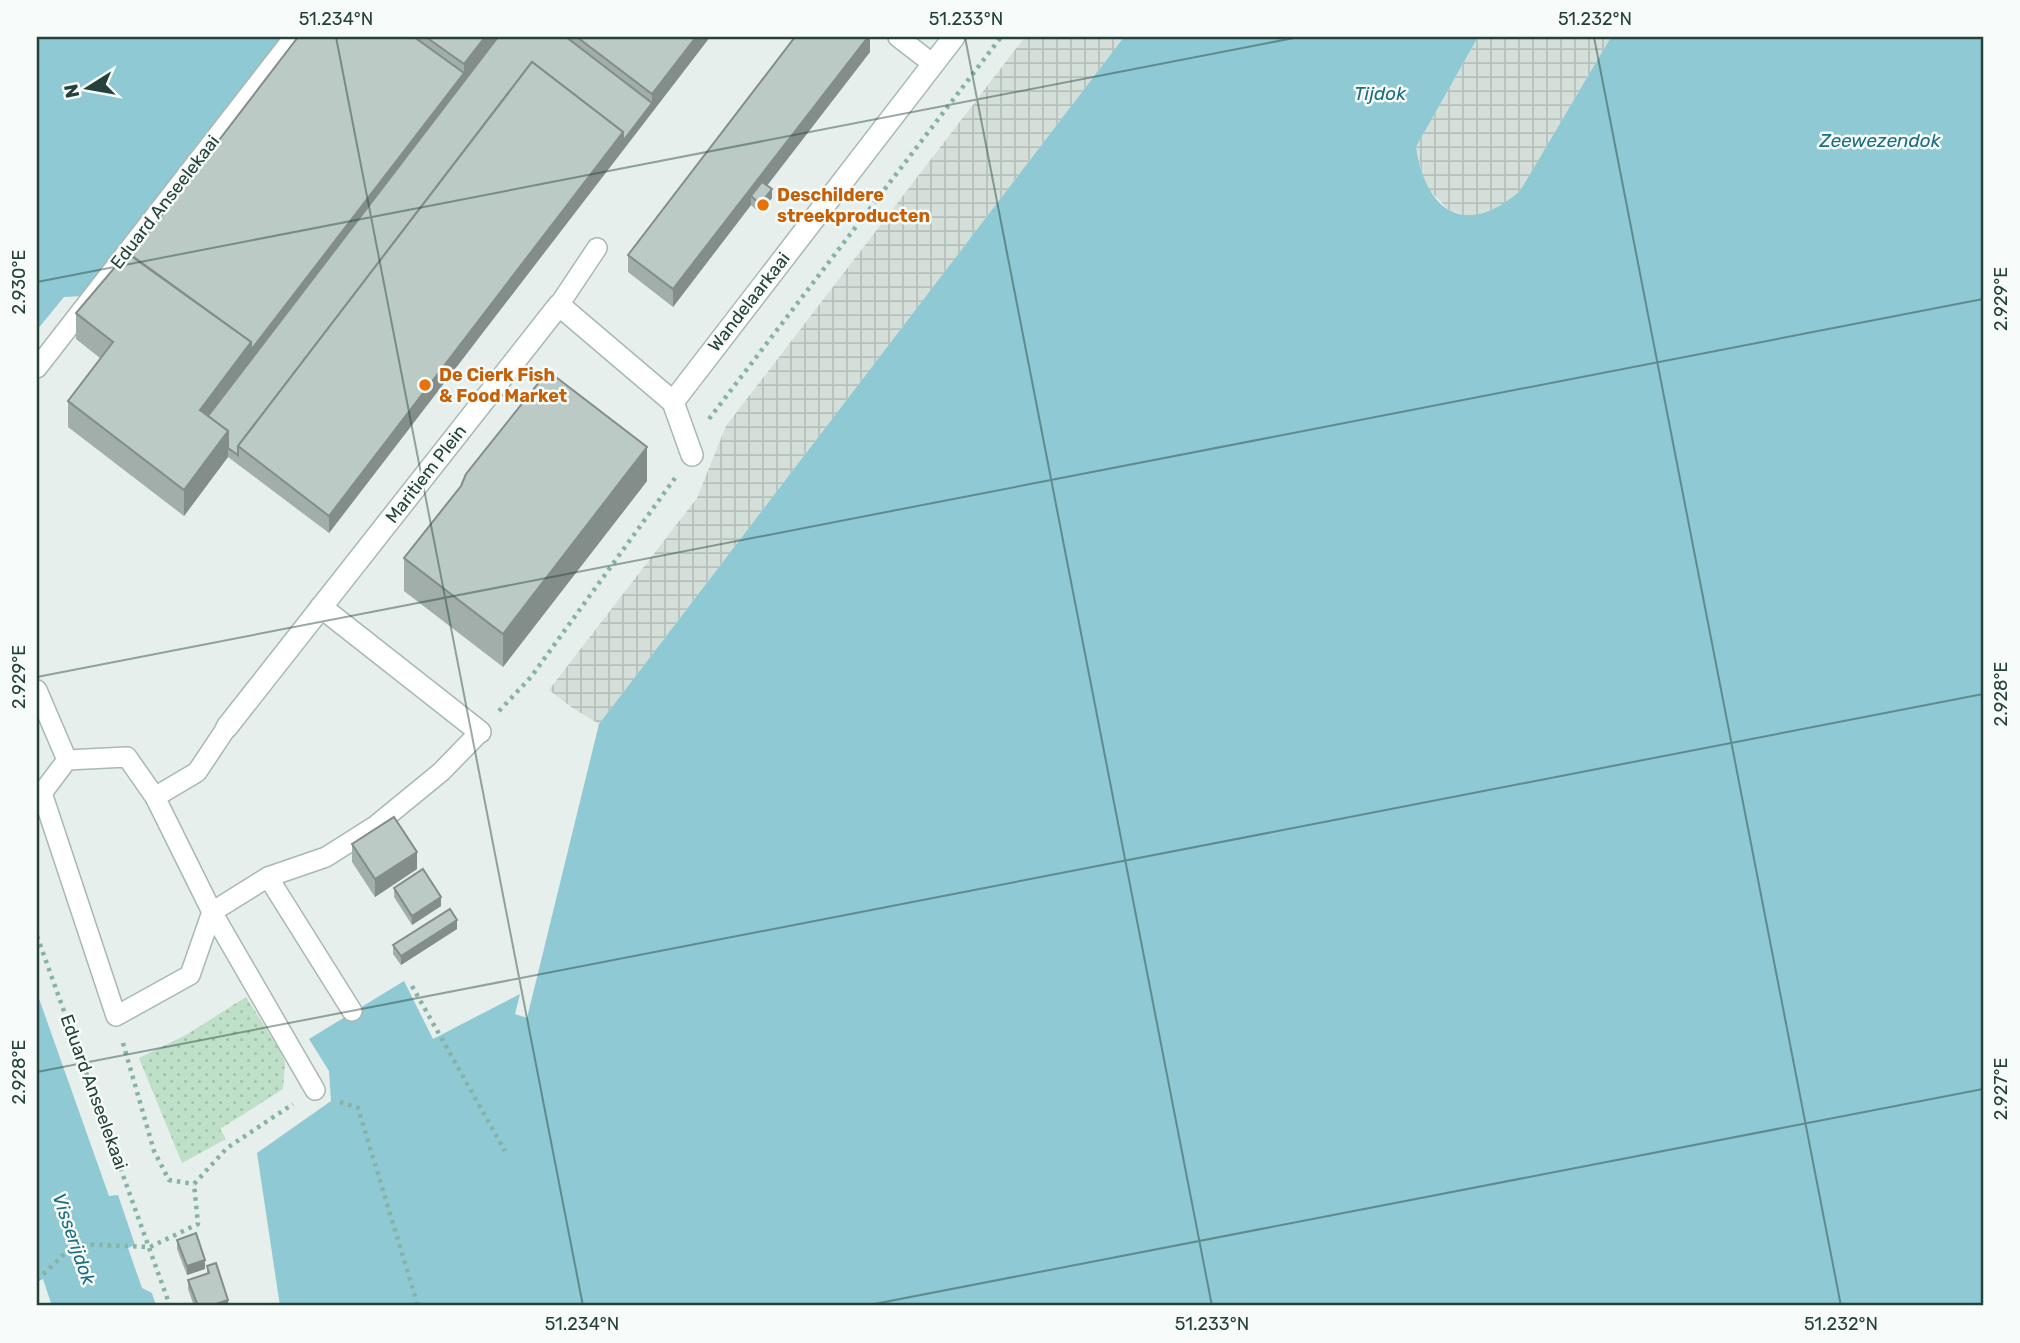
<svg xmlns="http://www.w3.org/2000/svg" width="2020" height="1343" viewBox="0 0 2020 1343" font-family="Rubik,sans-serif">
  <defs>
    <pattern id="industrial-grid" width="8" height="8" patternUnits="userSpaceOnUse" patternTransform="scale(1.75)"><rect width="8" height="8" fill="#d4dfda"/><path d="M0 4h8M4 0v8" fill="none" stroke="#b6c1bc"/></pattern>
    <pattern id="grass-dots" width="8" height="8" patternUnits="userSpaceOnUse" patternTransform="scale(1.75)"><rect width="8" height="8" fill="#bfe0c8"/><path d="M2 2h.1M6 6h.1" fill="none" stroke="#a4c1ad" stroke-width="1.8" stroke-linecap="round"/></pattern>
  </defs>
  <rect width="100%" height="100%" fill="#e6efeb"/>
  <g fill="url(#industrial-grid)">
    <polygon points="1025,37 1124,37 599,724 571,707 549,690 697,498 726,426"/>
    <polygon points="1478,37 1611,37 1520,191 1502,207 1485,215 1469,217 1449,210 1425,186 1416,147"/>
  </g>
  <polygon fill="url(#grass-dots)" points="246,997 282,1054 285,1063 283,1089 220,1129 226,1139 182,1163 139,1058 186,1035"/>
  <g fill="#8ec9d4">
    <polygon points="37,37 281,37 82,296 64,297 37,330"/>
    <path d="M1124,37h354l-62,110c10,66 50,91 104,44l91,-154h372v1269h-1703l-23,-153 74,-52 -2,-30 -20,-32 95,-58 29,58 87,-45 -5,20 12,4 72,-294z"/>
    <polygon points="37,993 109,1196 118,1195 135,1245 128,1248 142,1288 152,1293 156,1306 52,1306 43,1279 37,1281"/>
  </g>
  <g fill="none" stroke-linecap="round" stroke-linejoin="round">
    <g stroke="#a8b8b2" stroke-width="22">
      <g id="lane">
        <polyline points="898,37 933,64"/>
        <polyline points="559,305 597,248"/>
        <polyline points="37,368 294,37"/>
        <polyline points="37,690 67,760"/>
        <polygon points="127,757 155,797 212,912 190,975 116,1016 42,793 67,760"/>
        <polyline points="155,797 197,772 227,727"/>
        <polyline points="268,877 352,1011"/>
        <polyline points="315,1090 212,912 268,877 326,857 375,826 441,772 480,732"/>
      </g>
    </g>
    <g stroke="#a8b8b2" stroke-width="24">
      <g id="street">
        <polyline points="673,402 954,37"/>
        <polyline points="321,607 480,732"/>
        <polyline points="227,727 559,305 673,402 692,455"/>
      </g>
    </g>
    <g stroke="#86b3a5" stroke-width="4.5" stroke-dasharray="3.5 5" stroke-linecap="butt">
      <polyline points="709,419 1001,37"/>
      <polyline points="499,711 531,677 675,478"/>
      <polyline points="37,936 170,1306"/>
      <polyline points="412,986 505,1151"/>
      <polyline points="123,1043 154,1151 169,1180 194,1184"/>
      <polyline points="340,1102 358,1108 418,1306"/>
      <polyline points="37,1280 75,1244 150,1247 198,1224 194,1184 227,1148 293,1104"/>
    </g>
    <use href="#lane" stroke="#fff" stroke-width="19"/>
    <use href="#street" stroke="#fff" stroke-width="21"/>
  </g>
  <g fill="#a1aea9">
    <polygon points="298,37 710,37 329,533 228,457 184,516 68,427 68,401 100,358 76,339 76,313 131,255"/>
    <polygon points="870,37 870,52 767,185 772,198 760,213 751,205 673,307 628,272 628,255"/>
    <polygon points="647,481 503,667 404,591 404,558"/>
    <polygon points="352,844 417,869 375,897 352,862"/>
    <polygon points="394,888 441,906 412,925 394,897"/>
    <polygon points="457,929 401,965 393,954 393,945"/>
    <polygon points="177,1240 205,1269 187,1275 177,1249"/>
    <polygon points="207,1266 228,1306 194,1306 188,1289 188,1280 207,1273"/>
  </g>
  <g fill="#838d89">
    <polygon points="485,37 489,37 489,58 464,90 464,64"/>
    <polygon points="491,37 505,37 489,58 489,40"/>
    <polygon points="696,37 710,37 329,533 329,516 623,132 652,103 652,94"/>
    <polygon points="868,37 870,37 870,52 756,200 751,196 751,205 673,307 673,289"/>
    <polygon points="464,73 464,90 251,368 251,350"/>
    <polygon points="772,189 772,198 760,213 760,204"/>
    <polygon points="251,342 251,368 200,427 200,410"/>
    <polygon points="228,431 228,457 184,516 184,490"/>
    <polygon points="647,447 647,481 503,667 503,634"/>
    <polygon points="417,852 417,869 375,897 375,879"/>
    <polygon points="441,897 441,906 412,925 412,916"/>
    <polygon points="457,920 457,929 401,965 401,956"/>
    <polygon points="205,1260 205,1269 187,1275 187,1266"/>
    <polygon points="228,1300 228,1306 210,1306"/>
  </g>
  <g fill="#bbcac4" stroke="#838d89" stroke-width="2">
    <polygon points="298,37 414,37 464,73 251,350 251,342 131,255"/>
    <polygon points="426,37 485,37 464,64"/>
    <polygon points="498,37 566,37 652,103 623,141 623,132 532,62 238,446 238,455 228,448 228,431 208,416"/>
    <polygon points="577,37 696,37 652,94"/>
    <polygon points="795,37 868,37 673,289 628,255"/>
    <polygon points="532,62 623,132 329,516 238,446"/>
    <polygon points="762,182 772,189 760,204 751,196"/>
    <polygon points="127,253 251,342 200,410 228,431 184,490 68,401 113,342 76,313"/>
    <polygon points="548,371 647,447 503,634 404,558 461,486 466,474"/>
    <polygon points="394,817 417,852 375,879 352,844"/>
    <polygon points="423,869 441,897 412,916 394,888"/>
    <polygon points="450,909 457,920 401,956 393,945"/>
    <polygon points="196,1233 205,1260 187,1266 177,1240"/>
    <polygon points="216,1263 228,1300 210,1306 198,1306 188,1280 209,1273 207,1266"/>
  </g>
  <path fill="none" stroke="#24423a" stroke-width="2" stroke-opacity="0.45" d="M336,37l247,1269M965,37l247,1269M1594,37l247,1269M37,282l1262,-245M37,677l1946,-378M37,1072l1946,-378M864,1306l1119,-217"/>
  <g fill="#e8710a" stroke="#f7fbf9" stroke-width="2.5">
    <circle cx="763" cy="205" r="7"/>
    <circle cx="425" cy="385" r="7"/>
  </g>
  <g text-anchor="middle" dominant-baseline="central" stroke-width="5" stroke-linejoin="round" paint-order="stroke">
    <g font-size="18" font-weight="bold" fill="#c56008" stroke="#f7fbf9" text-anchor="start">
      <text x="777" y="195">Deschildere<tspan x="777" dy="21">streekproducten</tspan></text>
      <text x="439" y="375">De Cierk Fish<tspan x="439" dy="21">&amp; Food Market</tspan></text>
    </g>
    <g font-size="18" fill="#24423a" stroke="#f7fbf9">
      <text transform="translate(165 202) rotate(-52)">Eduard Anseelekaai</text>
      <text transform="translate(749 302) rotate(-52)">Wandelaarkaai</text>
      <text transform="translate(426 474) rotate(-52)">Maritiem Plein</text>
      <text transform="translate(94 1092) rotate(70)">Eduard Anseelekaai</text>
    </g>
    <g font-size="19" font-style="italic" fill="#1c6f80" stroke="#f7fbf9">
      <text x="1380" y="93">Tijdok</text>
      <text x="1880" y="140">Zeewezendok</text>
      <text transform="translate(74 1239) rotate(71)">Visserijdok</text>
    </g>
  </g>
  <rect width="2020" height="1343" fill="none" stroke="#f7fbf9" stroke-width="77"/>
  <g transform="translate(88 88) rotate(259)" stroke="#f7fbf9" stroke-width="5" paint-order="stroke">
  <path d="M0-5L12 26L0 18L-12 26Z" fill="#24423a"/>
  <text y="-10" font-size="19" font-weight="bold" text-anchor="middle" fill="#24423a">N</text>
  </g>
  <rect x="38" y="38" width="1944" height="1266" fill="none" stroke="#24423a" stroke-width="2.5"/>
  <g font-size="18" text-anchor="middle" fill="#24423a">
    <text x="336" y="25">51.234°N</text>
    <text x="966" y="25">51.233°N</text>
    <text x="1595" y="25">51.232°N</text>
    <text transform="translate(19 282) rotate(-90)" y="6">2.930°E</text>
    <text transform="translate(2001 299) rotate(-90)" y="6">2.929°E</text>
    <text transform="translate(19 677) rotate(-90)" y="6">2.929°E</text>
    <text transform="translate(2001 694) rotate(-90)" y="6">2.928°E</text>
    <text transform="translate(19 1072) rotate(-90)" y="6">2.928°E</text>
    <text transform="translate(2001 1089) rotate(-90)" y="6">2.927°E</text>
    <text x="582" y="1330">51.234°N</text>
    <text x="1212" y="1330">51.233°N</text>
    <text x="1841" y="1330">51.232°N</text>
  </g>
</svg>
